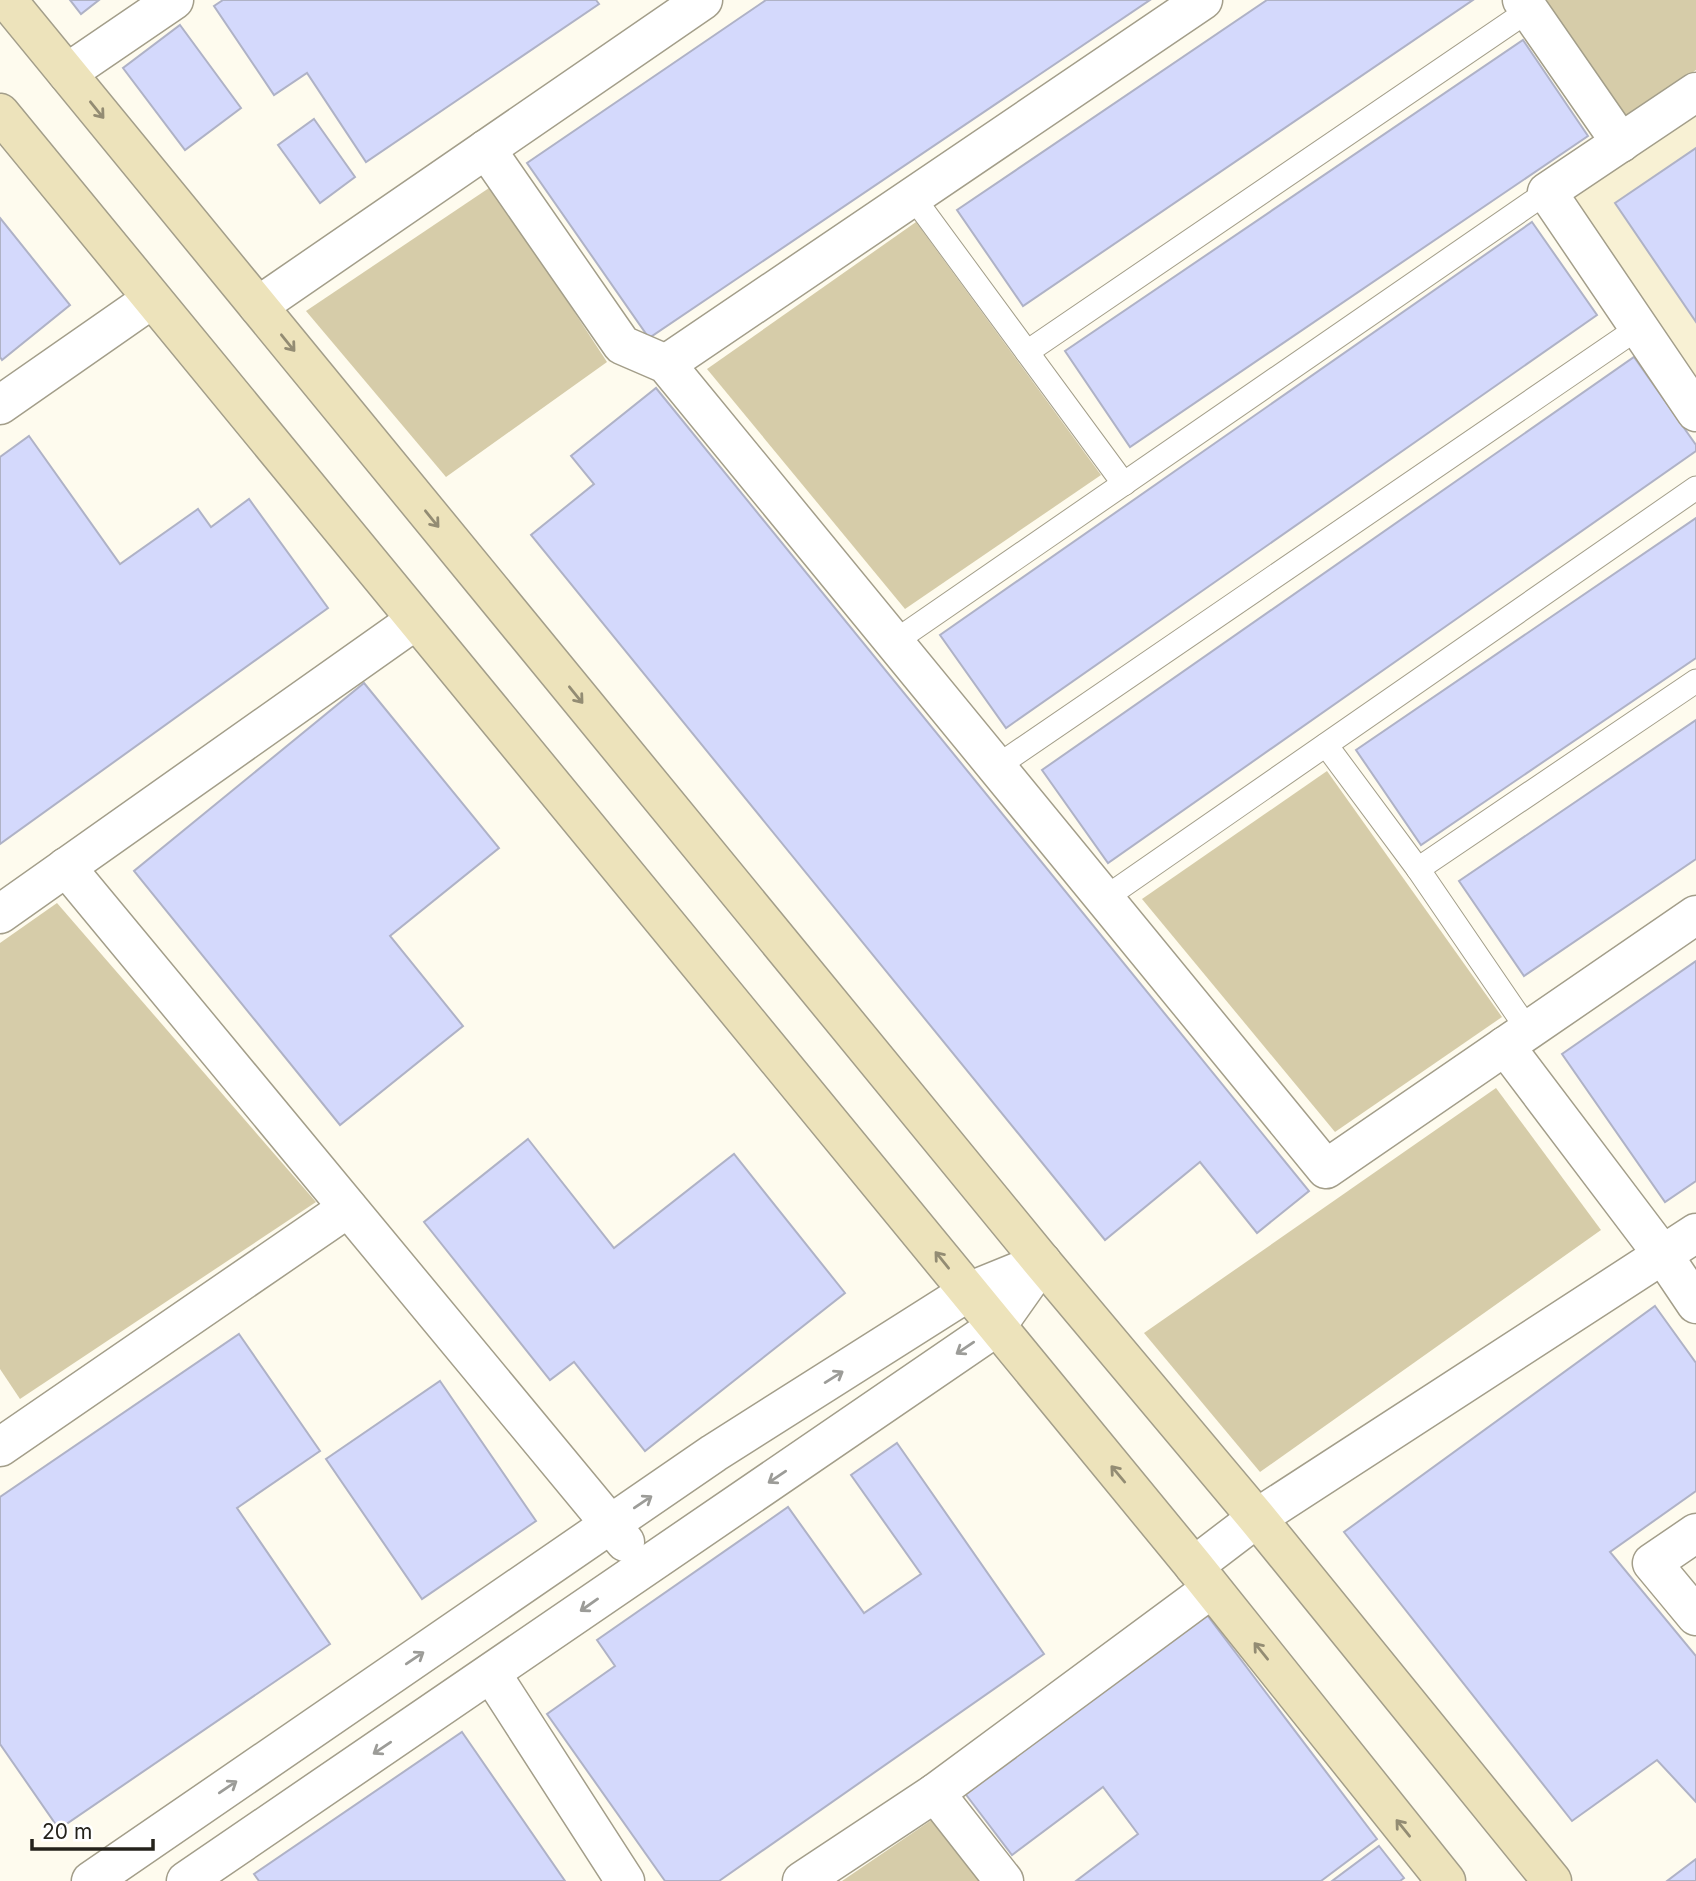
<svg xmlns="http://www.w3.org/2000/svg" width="1696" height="1881" viewBox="0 0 1696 1881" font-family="Inter,sans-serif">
  <rect width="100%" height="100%" fill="#fefbee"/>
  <polygon fill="#f8f1d4" points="1696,114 1696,376 1573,198"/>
  <g fill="#d6cca9">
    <polygon points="1544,0 1696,0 1696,70 1627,118"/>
    <polygon points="492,186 607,362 446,477 306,311"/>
    <polygon points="916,222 1101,475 905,609 707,369"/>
    <polygon points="1327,771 1502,1017 1335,1132 1142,899"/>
    <polygon points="57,903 316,1202 20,1399 0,1369 0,943"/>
    <polygon points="1496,1088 1601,1230 1260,1472 1144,1333"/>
    <polygon points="933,1819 981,1881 842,1881"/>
  </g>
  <g fill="#d4d9fc" stroke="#afb2c6" stroke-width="2">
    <polygon points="70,0 99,0 81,14"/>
    <polygon points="223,0 596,0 599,4 366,162 307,73 274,95 214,6"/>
    <polygon points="766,0 1150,0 649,338 527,163"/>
    <polygon points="1267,0 1473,0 1023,306 957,210"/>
    <polygon points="180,25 241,108 185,150 123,68"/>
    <polygon points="1523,40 1588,136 1130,447 1065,351"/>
    <polygon points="314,119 355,177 320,203 278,145"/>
    <polygon points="1696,148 1696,322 1615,203"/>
    <polygon points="0,218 70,305 2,360 0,357"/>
    <polygon points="1532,222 1597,315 1006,728 940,635"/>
    <polygon points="1634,357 1696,445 1696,451 1108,863 1042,770"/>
    <polygon points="656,388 1309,1191 1257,1233 1200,1162 1105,1240 531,535 594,484 571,456"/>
    <polygon points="29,436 120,564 198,509 211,527 249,499 328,608 0,844 0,457"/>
    <polygon points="1696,518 1696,658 1421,845 1356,750"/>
    <polygon points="364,683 499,848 390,936 463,1026 340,1125 134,871"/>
    <polygon points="1696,720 1696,859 1524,976 1459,881"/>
    <polygon points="1696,961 1696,1181 1665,1202 1562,1054"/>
    <polygon points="528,1139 614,1248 734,1154 845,1293 645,1451 574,1362 550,1380 424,1222"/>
    <polygon points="1655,1306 1696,1363 1696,1491 1610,1552 1696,1656 1696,1802 1657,1760 1572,1821 1344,1532"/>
    <polygon points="239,1334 320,1451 237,1508 330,1644 59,1829 0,1744 0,1497"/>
    <polygon points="440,1381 536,1521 422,1599 326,1459"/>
    <polygon points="897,1443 1044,1654 719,1881 665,1881 547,1714 615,1666 597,1640 788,1507 864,1613 921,1574 851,1475"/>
    <polygon points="1204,1611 1377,1839 1321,1881 1076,1881 1138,1834 1103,1787 1012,1855 964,1792"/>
    <polygon points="462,1732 565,1881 259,1881 254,1874"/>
    <polygon points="1379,1846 1404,1878 1400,1881 1332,1881"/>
    <polygon points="1696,1859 1696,1881 1667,1881"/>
  </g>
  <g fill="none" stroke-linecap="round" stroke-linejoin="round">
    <g stroke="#a39e8a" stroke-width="25">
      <g id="lane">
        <polyline points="913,197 1124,484"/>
        <polyline points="1027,352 1529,10"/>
        <polyline points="894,642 1547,192"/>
        <polyline points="1326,745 1418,869 1528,1030"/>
        <polyline points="996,767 1638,328"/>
        <polyline points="1418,869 1696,681"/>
        <polyline points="1105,898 1696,488"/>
      </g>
    </g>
    <g stroke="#a39e8a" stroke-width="41">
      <g id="street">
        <polyline points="1522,0 1621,143"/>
        <polyline points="67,73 174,0"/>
        <polyline points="1696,92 1547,192 1696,412"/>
        <polyline points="486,149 622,345 666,364 1326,1169 1696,915"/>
        <polyline points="258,306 703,0"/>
        <polyline points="666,364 1203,0"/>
        <polyline points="0,405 152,299"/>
        <polyline points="66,867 625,1542"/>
        <polyline points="0,914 416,620"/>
        <polyline points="1505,1046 1663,1255 1696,1304"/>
        <polyline points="0,1447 348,1208"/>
        <polyline points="1696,1533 1652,1563 1696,1616"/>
        <polyline points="1194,1566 1257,1518 1696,1233"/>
        <polyline points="491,1673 625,1881"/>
        <polyline points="935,1793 1004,1881"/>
        <polyline points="91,1881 714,1453 968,1292 1042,1262"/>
        <polyline points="186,1881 996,1327 1042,1262"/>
        <polyline points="802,1881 935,1793 1211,1589"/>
      </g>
    </g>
    <g stroke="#a39e8a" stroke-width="41">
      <g id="secondary">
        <polyline points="7,0 1042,1262 1257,1518 1552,1881"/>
        <polyline points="0,113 1194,1566 1446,1881"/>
      </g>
    </g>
    <use href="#lane" stroke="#fff" stroke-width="23"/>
    <use href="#street" stroke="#fff" stroke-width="38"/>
    <use href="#secondary" stroke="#ede3bb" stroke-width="38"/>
  </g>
  <defs><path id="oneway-shaft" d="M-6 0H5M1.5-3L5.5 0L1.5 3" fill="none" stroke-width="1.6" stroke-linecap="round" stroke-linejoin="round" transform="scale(1.75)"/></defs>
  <g stroke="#938c73">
    <use href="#oneway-shaft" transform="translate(97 110) rotate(51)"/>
    <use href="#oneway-shaft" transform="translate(288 343) rotate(51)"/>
    <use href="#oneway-shaft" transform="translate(432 519) rotate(51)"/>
    <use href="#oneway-shaft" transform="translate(576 695) rotate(51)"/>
    <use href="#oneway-shaft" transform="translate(942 1260) rotate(-129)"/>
    <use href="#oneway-shaft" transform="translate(1118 1474) rotate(-130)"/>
    <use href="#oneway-shaft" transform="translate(1261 1651) rotate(-129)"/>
    <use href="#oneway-shaft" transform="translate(1403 1828) rotate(-129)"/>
  </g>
  <g stroke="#9c9c98">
    <use href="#oneway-shaft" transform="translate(965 1348) rotate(146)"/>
    <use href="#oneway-shaft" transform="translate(834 1377) rotate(-32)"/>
    <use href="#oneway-shaft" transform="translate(777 1477) rotate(146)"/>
    <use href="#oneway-shaft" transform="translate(643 1502) rotate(-34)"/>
    <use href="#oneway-shaft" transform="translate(589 1605) rotate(145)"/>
    <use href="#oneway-shaft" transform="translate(415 1658) rotate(-34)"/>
    <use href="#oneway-shaft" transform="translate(382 1748) rotate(146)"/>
    <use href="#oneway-shaft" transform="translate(228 1787) rotate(-34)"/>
  </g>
  <path d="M32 1839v10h121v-10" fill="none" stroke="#24221b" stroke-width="3.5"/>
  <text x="42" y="1839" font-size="21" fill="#24221b" stroke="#ffffff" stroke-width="5" paint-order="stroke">20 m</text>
</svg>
